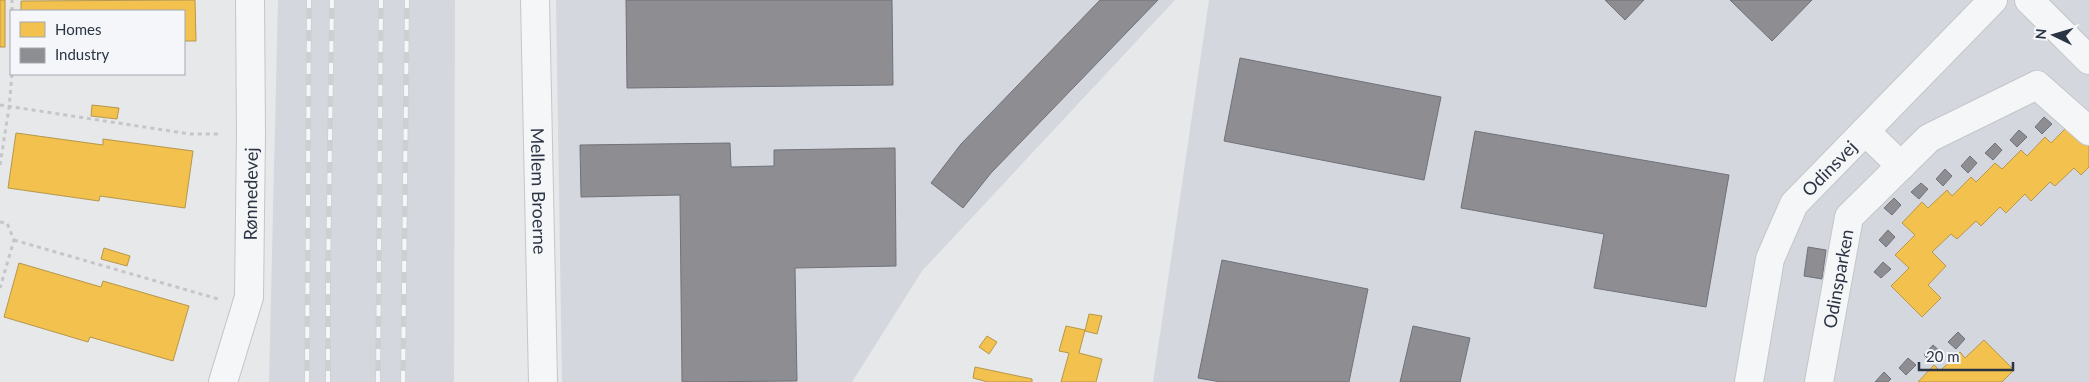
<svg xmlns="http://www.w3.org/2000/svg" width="2089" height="382" viewBox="0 0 2089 382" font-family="Lato,sans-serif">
  <rect width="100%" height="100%" fill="#e6e8ea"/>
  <g fill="#d4d7dd">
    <polygon points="278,0 455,0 454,382 269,382"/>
    <polygon points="556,0 1175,0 922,271 852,382 562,382"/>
    <polygon points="1209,0 2089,0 2089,382 1153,382"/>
  </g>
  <g fill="#f2c14e" stroke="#b6974b">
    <rect x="0" y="0" width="5" height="47"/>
    <polygon points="195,0 196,41 184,41 184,11 21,11 21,1"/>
    <polygon points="92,105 119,108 117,119 91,116"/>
    <polygon points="2069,125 2089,145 2089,167 2081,175 2074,168 2055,186 2050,182 2031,201 2025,194 2006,213 2000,207 1981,226 1976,221 1957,239 1951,234 1932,252 1946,266 1928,285 1941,298 1922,317 1891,286 1909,268 1895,255 1915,235 1902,223 1922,202 1928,208 1947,190 1952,196 1971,177 1976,182 1995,163 2002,169 2021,150 2027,156 2045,137 2051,143"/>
    <polygon points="16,133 103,145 103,139 193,151 185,208 100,196 99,201 8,188"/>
    <polygon points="104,248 130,256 127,266 101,259"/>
    <polygon points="19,263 101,287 103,281 189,306 173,361 90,337 88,342 4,317"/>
    <polygon points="1089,314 1102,316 1097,334 1085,331"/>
    <polygon points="1066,326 1085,330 1079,353 1102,359 1096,382 1061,382 1069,353 1059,351"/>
    <polygon points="987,336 997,342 989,354 979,347"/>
    <polygon points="1984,340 2014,370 2002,382 1918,382 1934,365 1940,371 1960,352 1965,358"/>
    <polygon points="975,367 1032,379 1032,382 988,382 973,378"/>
  </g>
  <g fill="#8d8d92" stroke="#70727b">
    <polygon points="626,0 892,0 893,85 627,88"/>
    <polygon points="1100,0 1158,0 991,173 963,208 931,183 961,144"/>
    <polygon points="1605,0 1644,0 1625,20"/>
    <polygon points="1730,0 1812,0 1772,41"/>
    <polygon points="1240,58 1441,97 1424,180 1224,141"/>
    <polygon points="2044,117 2052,124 2042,134 2035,127"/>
    <polygon points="2019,130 2027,137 2017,147 2010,140"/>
    <polygon points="1475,131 1729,175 1706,307 1594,288 1604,234 1461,208"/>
    <polygon points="730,143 731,167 774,166 774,150 895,148 896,266 795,268 797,381 682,382 680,195 581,197 580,145"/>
    <polygon points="1995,143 2002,150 1993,160 1985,153"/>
    <polygon points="1970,156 1977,163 1968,173 1961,166"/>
    <polygon points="1945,169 1952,176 1943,186 1936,179"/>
    <polygon points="1921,183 1928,189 1919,199 1911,192"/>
    <polygon points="1894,198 1901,205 1892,215 1884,208"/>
    <polygon points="1888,230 1895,237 1886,247 1879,240"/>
    <polygon points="1808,247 1826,250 1822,279 1804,276"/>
    <polygon points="1222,260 1368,289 1349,382 1221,382 1198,378"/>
    <polygon points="1883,262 1891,269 1881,278 1874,272"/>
    <polygon points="1413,326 1470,338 1460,382 1400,382"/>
    <polygon points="1958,332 1965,339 1956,349 1948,342"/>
    <polygon points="1933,345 1941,352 1931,362 1924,355"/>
    <polygon points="1908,358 1916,365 1906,375 1899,368"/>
    <polygon points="1884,372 1891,379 1888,382 1875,382"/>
  </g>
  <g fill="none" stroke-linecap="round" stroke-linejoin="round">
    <g stroke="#c4c6c8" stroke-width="30">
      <g id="minor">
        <path id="s1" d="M535,0l8,382"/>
        <polyline points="2029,0 2089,60"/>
        <polyline points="1865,131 1901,166"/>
        <path id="s2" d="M223,382l26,-85 2,-163 -1,-134"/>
        <path id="s3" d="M1749,382l21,-123 24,-55 199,-204"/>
        <path id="s4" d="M1819,382l30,-165 80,-79 108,-53 52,46"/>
      </g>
    </g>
    <g stroke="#c5c6ca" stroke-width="3" stroke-dasharray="4 4" stroke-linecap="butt">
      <polyline points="12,11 12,0"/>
      <polyline points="0,105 190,134 221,134"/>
      <polyline points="0,165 9,108 12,74"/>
      <polyline points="0,222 7,223 14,240 0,288"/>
      <polyline points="14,240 218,299"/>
    </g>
    <use href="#minor" stroke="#f5f6f7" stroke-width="28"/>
    <g stroke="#cecfd2" stroke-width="5.5">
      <g id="rail">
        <polyline points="307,382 309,0"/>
        <polyline points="328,382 328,278 332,0"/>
        <polyline points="378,382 381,0"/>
        <polyline points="403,382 407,0"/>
      </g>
    </g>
    <use href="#rail" stroke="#f4f6f9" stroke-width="4" stroke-dasharray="11" stroke-linecap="butt"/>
  </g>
  <g text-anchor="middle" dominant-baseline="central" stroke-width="5" stroke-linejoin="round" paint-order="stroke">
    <g font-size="18" fill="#2b3445" stroke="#f4f6f9">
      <text stroke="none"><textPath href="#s3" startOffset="235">Odinsvej</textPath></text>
      <text stroke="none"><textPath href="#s1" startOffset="191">Mellem Broerne</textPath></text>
      <text stroke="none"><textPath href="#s2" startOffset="192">Rønnedevej</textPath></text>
      <text stroke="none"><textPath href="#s4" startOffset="105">Odinsparken</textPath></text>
    </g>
  </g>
  <rect x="10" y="10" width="175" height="65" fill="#f4f6f9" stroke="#a4a8b1"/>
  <rect x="20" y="22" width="25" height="15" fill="#f2c14e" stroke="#a4a8b1"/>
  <text x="55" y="35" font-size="15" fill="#2b3445">Homes</text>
  <rect x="20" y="48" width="25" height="15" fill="#8d8d92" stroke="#a4a8b1"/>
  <text x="55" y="60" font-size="15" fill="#2b3445">Industry</text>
  <g transform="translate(2054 35) rotate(275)" stroke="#f4f6f9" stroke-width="4" paint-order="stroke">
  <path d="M0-4L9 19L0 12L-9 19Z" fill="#2b3445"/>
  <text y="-8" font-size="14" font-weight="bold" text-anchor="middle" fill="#2b3445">N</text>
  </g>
  <path d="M1919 362v8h94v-8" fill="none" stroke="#2b3445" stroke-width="2.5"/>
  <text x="1926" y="362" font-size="15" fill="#2b3445" stroke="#f4f6f9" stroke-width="4" paint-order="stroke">20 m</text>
</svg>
